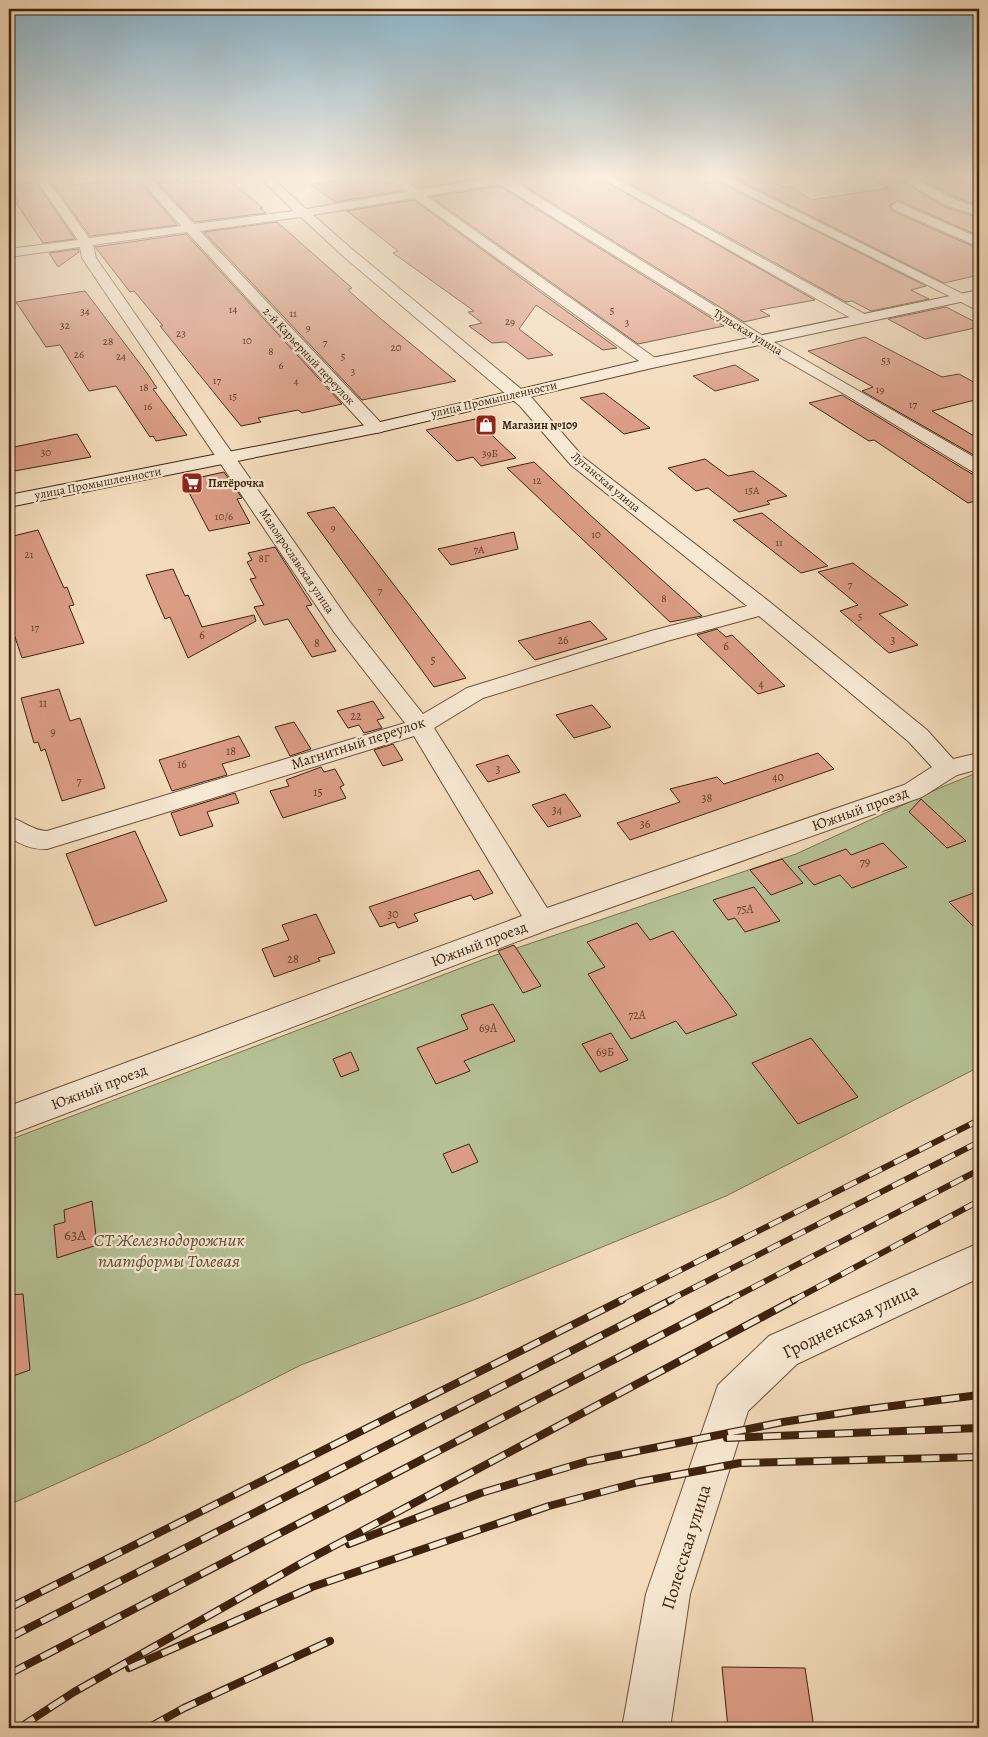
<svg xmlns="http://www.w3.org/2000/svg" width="988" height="1737" viewBox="0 0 988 1737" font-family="Alegreya,serif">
  <rect width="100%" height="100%" fill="#f3dbbb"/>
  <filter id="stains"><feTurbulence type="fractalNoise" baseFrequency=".004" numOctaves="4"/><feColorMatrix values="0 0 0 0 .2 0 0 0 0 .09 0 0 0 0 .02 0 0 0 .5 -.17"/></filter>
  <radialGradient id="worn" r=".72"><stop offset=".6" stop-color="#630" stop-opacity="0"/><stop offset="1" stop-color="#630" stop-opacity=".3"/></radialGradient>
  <polygon fill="#b5c195" stroke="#7a7252" points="979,772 979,1067 726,1196 476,1299 301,1365 147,1443 9,1505 9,1140 490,957 796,854 942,787"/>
  <g fill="#db9c86" stroke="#3e230e">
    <polygon points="115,175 134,175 177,225 90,236 50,180 67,178 73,185 118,179"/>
    <polygon points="151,175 173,175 181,183 226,177 263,208 260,208 266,213 195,222"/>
    <polygon points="368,175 374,175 386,183 391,183 401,191 335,202 311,185"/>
    <polygon points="463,175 488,177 418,188 407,180 436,176 441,179"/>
    <polygon points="507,175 594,175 815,300 760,310 770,316 744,322"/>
    <polygon points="615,175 689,175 706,183 719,182 926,286 911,290 929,299 871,311 852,301 846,302"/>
    <polygon points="863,175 892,175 945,207 979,218 979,236 898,200 889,206 892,211 979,249 979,275 944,283 739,180 762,178 784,187 791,186 811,200 889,188"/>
    <polygon points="913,175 954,175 979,190 979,206 955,197"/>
    <polygon points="36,182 75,239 43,243 16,203 19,202 10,188 14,188 13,185"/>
    <polygon points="500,186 724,326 638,344 431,197"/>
    <polygon points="414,200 617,348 603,350 536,305 519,329 553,355 528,359 506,342 492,343 469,326 482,323 468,312 474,311 393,253 398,251 347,211"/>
    <polygon points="277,222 352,288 349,289 349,291 381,319 456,381 362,400 204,232"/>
    <polygon points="186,234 342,404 302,413 298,410 258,418 261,422 241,426 160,326 163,326 134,291 130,292 95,247"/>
    <polygon points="78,249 79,252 58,267 49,253"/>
    <polygon points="85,291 147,373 157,388 153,389 187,435 156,441 153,436 150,437 116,386 89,391 60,345 46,347 16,302"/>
    <polygon points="946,307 979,324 979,327 925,339 888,319"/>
    <polygon points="865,337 942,377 959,374 979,385 979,399 932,411 979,439 979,458 862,391 873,387 808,351"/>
    <polygon points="735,365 759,380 715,391 693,376"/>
    <polygon points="604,393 620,405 650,428 624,434 580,398"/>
    <polygon points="842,395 972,474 979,475 979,500 968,503 874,440 869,441 809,403"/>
    <polygon points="475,419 516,458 481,466 473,457 457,461 426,430"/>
    <polygon points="77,434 91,457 9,472 9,448"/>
    <polygon points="705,459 728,476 753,471 787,496 767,501 770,504 739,512 708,488 696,491 668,468"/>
    <polygon points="534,462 589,514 702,616 670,622 507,468"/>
    <polygon points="224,472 242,498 237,499 250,523 209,531 183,481"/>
    <polygon points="334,507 431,633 466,678 434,687 307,513"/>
    <polygon points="762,513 828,566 801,573 733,520"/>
    <polygon points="38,530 64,588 67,587 74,605 69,606 84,643 22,658 9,619 9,537"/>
    <polygon points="514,532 518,549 451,565 438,549"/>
    <polygon points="275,547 312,605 306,606 336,651 312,657 288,619 264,625 254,607 264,605 250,579 256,578 247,562 252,560 248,553"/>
    <polygon points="853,563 908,605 879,614 918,645 889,653 840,611 858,605 818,572"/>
    <polygon points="173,569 185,596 188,595 202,627 254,615 256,621 188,658 170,617 165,619 146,575"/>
    <polygon points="590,621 607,639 535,660 518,641"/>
    <polygon points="717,629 726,637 732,635 785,686 758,694 697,635"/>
    <polygon points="59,689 70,721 80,718 105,788 62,801 45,749 41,751 38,742 34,743 21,698"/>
    <polygon points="373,701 384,718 377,720 382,728 364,733 359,725 348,728 337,711"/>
    <polygon points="592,705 611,727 574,738 556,715"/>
    <polygon points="294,722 311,749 290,756 275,727"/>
    <polygon points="239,736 250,756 222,764 227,775 172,791 159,760"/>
    <polygon points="393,744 403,760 383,766 374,750"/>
    <polygon points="818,753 834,769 630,840 617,823 680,802 670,789 717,777 724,784"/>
    <polygon points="508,755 520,772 488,782 476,765"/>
    <polygon points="321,767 324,772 335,769 344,785 340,787 346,798 283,818 270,791 289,786 286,780"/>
    <polygon points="235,793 239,803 207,812 213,826 180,836 171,813"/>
    <polygon points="565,794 581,816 548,827 532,805"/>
    <polygon points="921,799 966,841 947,848 909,812"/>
    <polygon points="135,831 167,901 95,926 66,854"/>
    <polygon points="883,843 907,867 852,888 840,875 814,885 798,867 846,849 851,855"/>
    <polygon points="782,859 803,883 771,895 750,870"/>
    <polygon points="479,870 493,893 474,900 471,895 414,914 418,921 398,928 395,922 380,927 369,907"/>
    <polygon points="754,887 780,921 745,932 735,918 728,920 713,900"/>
    <polygon points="979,891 979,932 949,902"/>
    <polygon points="316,914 335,953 318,958 320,961 274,977 262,949 289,940 282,925"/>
    <polygon points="637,923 650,940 673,931 737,1015 686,1034 676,1021 631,1039 588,974 605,967 587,942"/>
    <polygon points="514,945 541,986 523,993 498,951"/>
    <polygon points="493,1004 515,1041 464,1061 470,1071 436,1084 417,1048 468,1029 461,1015"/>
    <polygon points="611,1033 628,1060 600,1072 582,1044"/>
    <polygon points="811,1038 858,1097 798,1124 752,1063"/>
    <polygon points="351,1052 359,1070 341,1077 333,1059"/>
    <polygon points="469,1144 478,1162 452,1173 443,1154"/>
    <polygon points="92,1201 97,1245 57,1258 54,1225 65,1222 64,1210"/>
    <polygon points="23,1294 30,1370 10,1377 9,1295"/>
    <polygon points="722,1667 805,1668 814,1728 728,1728"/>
  </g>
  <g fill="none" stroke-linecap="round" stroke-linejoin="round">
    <g stroke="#6b5139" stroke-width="2">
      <g id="street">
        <path d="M33,175h11l45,63 92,-12 -45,-51h12l46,49 100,-13 -37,-36h12l37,34 100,-17 -22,-17h13l21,15 73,-12 -2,-3h14l262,162 214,123v13l-6,-1 -127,-77 -91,-52 -255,-159 -74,12 232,164 2,3 -2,3h-12l-232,-168 -101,17 40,35 179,148 51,59 188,146 156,127 26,29 26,-6v16l-22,6 -35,22 -372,132 -541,206v-29l513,-190 -108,-180 -367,113c-14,1 -26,-4 -38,-12v-20c13,3 24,14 38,14l358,-108 -71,-91 -252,-374 -2,-11 -71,10v-8l69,-9zM301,217l42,39 177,150 51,59 176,141 -96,25 -184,57 -44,26 -73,-92 -254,-364 -3,-13 94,-13 183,200 6,1 6,-1 3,-4 -3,-4 -182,-193zM759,616l150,126 23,25 -28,18 -357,123 -113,-180 49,-30 184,-57z"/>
        <polygon points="596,175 610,175 868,316 870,319 868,322 858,322"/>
        <polygon points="709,175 724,175 979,302 979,311"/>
        <polygon points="894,175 908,175 954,199 979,208 979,216 946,205"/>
        <polygon points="897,202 979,238 979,247 893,209 891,206"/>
        <polygon points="979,1243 979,1278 797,1364 748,1411 690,1594 670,1728 622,1728 646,1594 718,1385 769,1336"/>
      </g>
    </g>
    <g stroke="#3e230e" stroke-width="2">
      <polygon id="secondary" points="979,290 979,298 652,368 376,433 9,507 9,495 376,423 652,358"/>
    </g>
    <use href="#street" fill="#f7e8d3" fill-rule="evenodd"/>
    <use href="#secondary" fill="#f7e8d3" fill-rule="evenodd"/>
    <g stroke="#3e230e" stroke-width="6">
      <g id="rail-far1">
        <polyline points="619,1301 979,1120"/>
        <polyline points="668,1301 979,1142"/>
        <polyline points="727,1301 979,1170"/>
        <polyline points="792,1301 979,1201"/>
      </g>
    </g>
    <g stroke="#3e230e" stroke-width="8">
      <g id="rail">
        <polyline points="727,1438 979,1428"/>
        <polyline points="349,1544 481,1493 588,1461 783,1422 861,1410 979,1395"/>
        <polyline points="9,1608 622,1300"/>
        <polyline points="9,1638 671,1300"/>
        <polyline points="129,1668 312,1587 549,1506 639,1482 740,1463 979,1457"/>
        <polyline points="9,1674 729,1300"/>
        <polyline points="19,1728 74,1692 300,1564 794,1300"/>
        <polyline points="148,1728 184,1708 330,1641"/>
      </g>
    </g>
    <use href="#rail-far1" stroke="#f7e8d3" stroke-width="4.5" stroke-dasharray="14" stroke-linecap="butt"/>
    <use href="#rail" stroke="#f7e8d3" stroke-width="5.5" stroke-dasharray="18" stroke-linecap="butt"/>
  </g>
  <linearGradient id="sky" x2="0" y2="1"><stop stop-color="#89b7d2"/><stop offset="0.42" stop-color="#faefe0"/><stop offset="1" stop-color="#faefe0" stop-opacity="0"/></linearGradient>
  <rect width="988" height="419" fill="url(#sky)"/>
  <defs>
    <g id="shop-square" transform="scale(1.125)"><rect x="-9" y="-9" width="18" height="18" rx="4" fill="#8f2418" stroke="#f7e8d3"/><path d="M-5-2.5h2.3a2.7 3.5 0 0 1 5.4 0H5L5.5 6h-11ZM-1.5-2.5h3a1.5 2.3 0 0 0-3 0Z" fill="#fff"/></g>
    <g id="supermarket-square" transform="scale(1.125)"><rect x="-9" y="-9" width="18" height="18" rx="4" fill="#8f2418" stroke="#f7e8d3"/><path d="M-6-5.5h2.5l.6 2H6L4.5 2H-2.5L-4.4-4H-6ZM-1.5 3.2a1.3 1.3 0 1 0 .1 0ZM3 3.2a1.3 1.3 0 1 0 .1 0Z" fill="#fff"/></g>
  </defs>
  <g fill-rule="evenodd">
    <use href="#shop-square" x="486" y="425"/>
    <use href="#supermarket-square" x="192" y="483"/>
  </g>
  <g text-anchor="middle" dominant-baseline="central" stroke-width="4.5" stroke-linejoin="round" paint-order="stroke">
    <g font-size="11" fill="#65412c">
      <text x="233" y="309">14</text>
      <text x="612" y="310">5</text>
      <text x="85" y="311">34</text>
      <text x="293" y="313">11</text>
      <text x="510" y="321">29</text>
      <text x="627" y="322">3</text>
      <text x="65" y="325">32</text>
      <text x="308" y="327">9</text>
      <text x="181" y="333">23</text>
      <text x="247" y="340">10</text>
      <text x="108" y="341">28</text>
      <text x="325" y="342">7</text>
      <text x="396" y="347">20</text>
      <text x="271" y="351">8</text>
      <text x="79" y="354">26</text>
      <text x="121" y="356">24</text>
      <text x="343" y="356">5</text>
      <text x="886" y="360">53</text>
      <text x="281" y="365">6</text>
      <text x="353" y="371">3</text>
      <text x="217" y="380">17</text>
      <text x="296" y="381">4</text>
      <text x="144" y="387">18</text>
      <text x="880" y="389">19</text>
      <text x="233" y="396">15</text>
      <text x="913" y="404">17</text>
      <text x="148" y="406">16</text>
      <text x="46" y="452">30</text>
      <text x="490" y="453">39Б</text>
      <text x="537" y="480">12</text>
      <text x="752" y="490">15А</text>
      <text x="224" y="516">10/6</text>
      <text x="333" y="527">9</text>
      <text x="596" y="534">10</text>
      <text x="779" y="542">11</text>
      <text x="479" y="549">7А</text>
      <text x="29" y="554">21</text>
      <text x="264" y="558">8Г</text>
      <text x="850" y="584">7</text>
      <text x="380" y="590">7</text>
      <text x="664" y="598">8</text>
      <text x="860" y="616">5</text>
      <text x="35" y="627">17</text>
    </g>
    <g font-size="12" fill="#3e230e" stroke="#f7e8d3">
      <text transform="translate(748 332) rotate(31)">Тульская улица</text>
      <text transform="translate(309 356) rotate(47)">2-й Карьерный переулок</text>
      <text transform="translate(494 399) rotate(-13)">улица Промышленности</text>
      <text transform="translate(606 482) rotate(40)">Луганская улица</text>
      <text transform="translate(98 483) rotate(-11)">улица Промышленности</text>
      <text transform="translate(297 561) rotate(56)">Малоярославская улица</text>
    </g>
    <g font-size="12" font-weight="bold" fill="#3e230e" stroke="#f7e8d3" text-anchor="start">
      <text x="502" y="425">Магазин №109</text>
      <text x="208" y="483">Пятёрочка</text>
    </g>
    <g font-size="12" fill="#65412c">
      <text x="202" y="635">6</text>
      <text x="563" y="640">26</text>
      <text x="893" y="640">3</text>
      <text x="317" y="643">8</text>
      <text x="726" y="646">6</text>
      <text x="433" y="660">5</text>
      <text x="761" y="684">4</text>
      <text x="43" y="703">11</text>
      <text x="356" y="716">22</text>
      <text x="53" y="732">9</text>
      <text x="231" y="751">18</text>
      <text x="182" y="764">16</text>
      <text x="498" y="769">3</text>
      <text x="778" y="777">40</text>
      <text x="79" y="781">7</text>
      <text x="318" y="792">15</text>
      <text x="707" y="798">38</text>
      <text x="557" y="810">34</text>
      <text x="645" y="824">36</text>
      <text x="865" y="862">79</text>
      <text x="745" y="909">75А</text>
      <text x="393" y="914">30</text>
      <text x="293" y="959">28</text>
      <text x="637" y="1015">72А</text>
      <text x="488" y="1028">69А</text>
      <text x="605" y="1052">69Б</text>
    </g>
    <g font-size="15" fill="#3e230e" stroke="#f7e8d3">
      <text transform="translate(358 743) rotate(-18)">Магнитный переулок</text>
      <text transform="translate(860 809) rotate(-20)">Южный проезд</text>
      <text transform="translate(479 944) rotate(-21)">Южный проезд</text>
      <text transform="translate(99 1087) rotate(-21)">Южный проезд</text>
    </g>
    <g font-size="15" fill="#65412c">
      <text x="75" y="1235">63А</text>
    </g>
    <g font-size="18" font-style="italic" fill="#5c4a30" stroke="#f7e8d3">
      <text x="169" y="1240">СТ Железнодорожник<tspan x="169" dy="21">платформы Толевая</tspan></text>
    </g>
    <g font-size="18" fill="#3e230e" stroke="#f7e8d3">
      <text transform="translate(850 1321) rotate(-26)">Гродненская улица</text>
      <text transform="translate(686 1547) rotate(-73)">Полесская улица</text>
    </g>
  </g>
  <rect width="988" height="1737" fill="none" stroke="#f3dbbb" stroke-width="30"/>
  <rect x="10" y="10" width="968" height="1717" fill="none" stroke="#3e230e" stroke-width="2.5"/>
  <rect x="15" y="15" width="958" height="1707" fill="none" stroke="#3e230e"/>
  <rect width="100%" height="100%" filter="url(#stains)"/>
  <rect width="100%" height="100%" fill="url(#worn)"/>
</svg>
